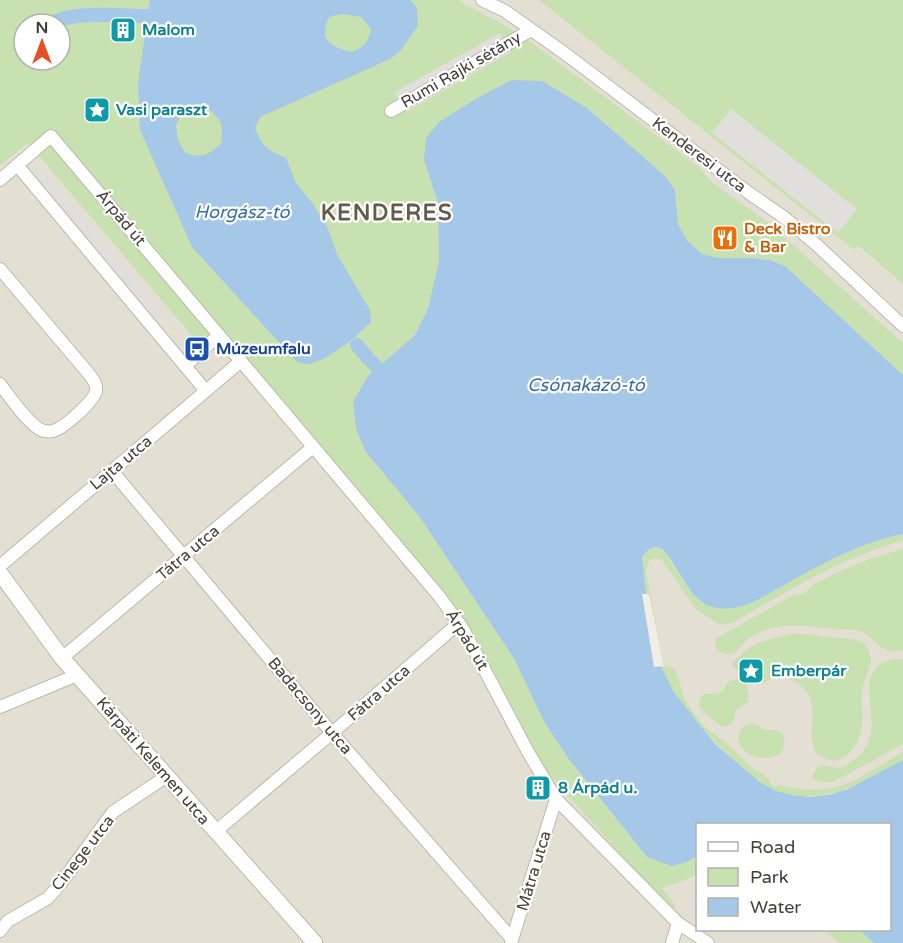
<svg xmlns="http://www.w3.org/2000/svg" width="903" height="943" viewBox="0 0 903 943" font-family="'Varela Round',sans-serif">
  <rect width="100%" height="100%" fill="#f0ede4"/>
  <path fill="#e4dfd3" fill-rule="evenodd" d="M150,0h389l315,250 3,-4 46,38v659h-903v-777l28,-23zM698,824h192v106h-192z"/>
  <g fill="#c8e1b0" fill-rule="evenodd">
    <path d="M0,0h457l44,23 34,22 164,122 12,15 55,39 137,122v32l-118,-109 -15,-6 -20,-2h-31l-17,-4 -15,-14 -9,-16 -3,-34 -133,-109h-30l-33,16 -55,63 14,43 1,58 -11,47 -13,27 -47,41 -3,75 54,65 96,144 28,60 25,38 79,99 25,9 15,-4 10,-6v18l-9,5 -26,9 14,18 -5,5 -117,-131 -17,-21 -68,-131 -16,-23 -235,-277 -19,16 -171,-201 -28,23zM24,24h36v36h-36z"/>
    <polygon points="539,0 903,0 903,284 858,246 854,250"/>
    <path d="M903,534v7c-64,17 -112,49 -169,81l-11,3 -6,-2 -22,-15 -34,-49c-12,-2 -13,1 -15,13l18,93 9,3 5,8 5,20 7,12 16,20 18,13 28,27 19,12 -1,4 6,3 3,-2c19,5 42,7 61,1 22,-7 42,-23 63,-34v8c-33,20 -70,42 -110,35 -6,-1 -13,-2 -18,-4 -14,-6 -25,-17 -36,-27 -27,-23 -59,-54 -73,-86 -10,-22 -13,-48 -17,-71 -3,-16 -10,-38 -5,-54 4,-3 11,-7 17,-4 5,2 8,9 11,14 13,20 25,46 53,45 26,0 49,-19 71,-31 34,-17 70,-36 107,-43z"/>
    <path d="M903,549v101c-20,6 -27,-11 -43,-19 -9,-2 -18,-1 -28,-2 -24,-3 -46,-7 -70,2 -6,3 -11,6 -16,10 -10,10 -16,21 -30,7l-1,-7 2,-3 76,-43 9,-1 6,-4 3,-4 33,-17 26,-10z"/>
    <path d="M791,634c13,-1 24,1 36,3 15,2 39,-2 43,18 3,11 -6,23 -8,35 -2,25 7,44 -14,64 -6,6 -13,8 -21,5 -30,-10 -5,-45 -19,-65 -7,-11 -21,-19 -35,-16 -5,1 -7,5 -12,5 -7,-1 -21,-12 -28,-16v-6l24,-18z"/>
    <path d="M892,659h11v85l-68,37c-8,2 -16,2 -22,-3v-5l6,-7c8,-1 15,3 23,1 7,-2 14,-8 19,-13 4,-5 8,-11 9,-17 7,-26 -16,-69 22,-78z"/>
    <path d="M735,679c13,1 14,12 13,22l-12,9 -3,11 -2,4 -10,2 -21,-19 -1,-9 5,-5h11l7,-2 6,-10z"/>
    <path d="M753,723c5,2 8,6 13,7 3,0 7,-1 10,0 11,3 10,17 4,24 -32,17 -60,-24 -27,-31z"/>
    <polygon points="824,930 859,930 874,943 839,943"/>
  </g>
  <g fill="#e1dfdc">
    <polygon points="500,33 511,52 406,112 395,92"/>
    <polygon points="731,109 857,209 838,233 712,133"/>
    <polygon points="43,171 165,315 152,327 31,182"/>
    <polygon points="725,176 768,207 762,216 718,185"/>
    <polygon points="697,890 697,907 693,911 684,902"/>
  </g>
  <g fill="#a5c8e8" fill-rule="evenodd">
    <path d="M150,0h260l7,8 1,18 -18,25 -10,8 -130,58 -5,11c9,21 11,21 31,30l9,23 18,23 14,22 10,28 33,56 1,12c-13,13 -47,43 -66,42 -3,-1 -6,-2 -9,-3l-104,-114 -52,-117 -2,-47zM342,14l19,3 10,12c-3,15 -6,17 -19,23 -21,-5 -34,-11 -23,-35zM205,106c16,13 19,17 16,38 -14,11 -18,15 -36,9l-7,-13 -2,-15 6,-12 10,-6z"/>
    <path d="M512,80l30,1 45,27 78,68 10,14 3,34 9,16 15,14 17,4h31l20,2 15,6 118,109v159c-37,7 -72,25 -105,43 -25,13 -51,35 -80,31 -22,-2 -33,-26 -44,-43 -3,-5 -6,-11 -11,-15 -7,-6 -18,0 -21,8l4,36 15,72 12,25 42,53 46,39 15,8 16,4 18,2 19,-2 19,-6 55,-29v183h-29l-15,-13h31v-106h-192l-1,32 -10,6 -15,4 -25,-9 -79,-99 -25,-38 -28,-60 -96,-144 -54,-65 -9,-23 -3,-26 15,-26 47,-41 13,-27 11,-47 -1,-58 -14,-43 2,-22 13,-16 40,-25z"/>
  </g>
  <polygon fill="#f0ede4" points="642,594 649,594 664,666 654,667"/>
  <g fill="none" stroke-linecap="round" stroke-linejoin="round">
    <g stroke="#a5c8e8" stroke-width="14">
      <path d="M51,24c22,-14 70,-8 97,-8"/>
      <polyline points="357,345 367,357"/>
      <polyline points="372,362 377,368"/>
    </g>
    <g stroke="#beb8ab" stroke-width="14">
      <g id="minor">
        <polyline points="482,0 505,11 567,55 749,193 785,218 819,247 903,326"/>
        <polyline points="391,111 531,30"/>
        <polyline points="17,165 206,391"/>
        <polyline points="0,180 51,136 439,596 463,629 528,752 556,799 678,923 708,943"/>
        <path d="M0,269l89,105c4,5 8,10 7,17 -2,10 -32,37 -43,40 -2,1 -8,0 -9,0 -13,-3 -35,-35 -44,-47"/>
        <polyline points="185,366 219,335"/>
        <polyline points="112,471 332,733 512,939"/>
        <polyline points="0,566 241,361"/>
        <polyline points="62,658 313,447"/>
        <polyline points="0,707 77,675"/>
        <polyline points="215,832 332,733 459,623"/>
        <polyline points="0,931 8,921 48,898 61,883 113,812 167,776"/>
        <polyline points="511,943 556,799"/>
        <polyline points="672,943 678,923"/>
      </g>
    </g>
    <g stroke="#beb8ab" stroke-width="17">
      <polyline id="tertiary" points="0,573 62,658 315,943"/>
    </g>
    <use href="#minor" stroke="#fff" stroke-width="12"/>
    <use href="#tertiary" stroke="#fff" stroke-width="15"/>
  </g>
  <defs>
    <g id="building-square" transform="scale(1.35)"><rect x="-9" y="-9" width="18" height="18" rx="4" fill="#0f9aa8" stroke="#fff"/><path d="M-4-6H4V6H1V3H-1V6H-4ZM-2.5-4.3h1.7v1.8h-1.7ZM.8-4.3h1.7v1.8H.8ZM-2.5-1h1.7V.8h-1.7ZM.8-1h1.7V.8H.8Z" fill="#fff"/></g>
    <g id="sight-square" transform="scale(1.35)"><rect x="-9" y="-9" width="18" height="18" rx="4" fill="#0f9aa8" stroke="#fff"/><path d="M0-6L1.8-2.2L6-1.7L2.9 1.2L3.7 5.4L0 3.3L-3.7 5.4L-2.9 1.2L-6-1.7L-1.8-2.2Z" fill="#fff"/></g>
    <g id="restaurant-square" transform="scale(1.35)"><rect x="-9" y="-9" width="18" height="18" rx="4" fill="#e8710a" stroke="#fff"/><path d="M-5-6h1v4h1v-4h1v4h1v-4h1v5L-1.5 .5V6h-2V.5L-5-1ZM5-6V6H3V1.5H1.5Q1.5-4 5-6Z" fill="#fff"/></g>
    <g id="bus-square" transform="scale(1.35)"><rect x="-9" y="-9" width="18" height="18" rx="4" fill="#1a4fb4" stroke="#fff"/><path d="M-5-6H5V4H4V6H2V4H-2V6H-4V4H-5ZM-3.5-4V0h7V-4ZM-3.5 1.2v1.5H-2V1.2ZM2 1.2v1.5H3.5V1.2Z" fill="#fff"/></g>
  </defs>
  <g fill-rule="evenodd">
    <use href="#building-square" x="123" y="30"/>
    <use href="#sight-square" x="97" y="110"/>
    <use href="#restaurant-square" x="725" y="238"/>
    <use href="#bus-square" x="197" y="349"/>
    <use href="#sight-square" x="751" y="671"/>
    <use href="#building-square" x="538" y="788"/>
  </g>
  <g text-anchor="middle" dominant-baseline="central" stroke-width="4.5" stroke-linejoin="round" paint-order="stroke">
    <g font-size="16" font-weight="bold" fill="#0d838f" stroke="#fff" text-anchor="start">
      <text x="142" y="30">Malom</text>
      <text x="116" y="110">Vasi paraszt</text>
      <text x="771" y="671">Emberpár</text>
      <text x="558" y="788">8 Árpád u.</text>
    </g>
    <g font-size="16" fill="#423d35" stroke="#fff">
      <text transform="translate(461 70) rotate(-30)">Rumi Rajki sétány</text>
      <text transform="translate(699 155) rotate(37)">Kenderesi utca</text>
      <text transform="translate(121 218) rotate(50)">Árpád út</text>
      <text transform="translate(121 463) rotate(-40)">Lajta utca</text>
      <text transform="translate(188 553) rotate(-40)">Tátra utca</text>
      <text transform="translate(467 640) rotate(59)">Árpád út</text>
      <text transform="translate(379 693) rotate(-41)">Fátra utca</text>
      <text transform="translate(310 706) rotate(50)">Badacsony utca</text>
      <text transform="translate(153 761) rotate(49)">Kárpáti Kelemen utca</text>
      <text transform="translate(83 853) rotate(-52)">Cinege utca</text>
      <text transform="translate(534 871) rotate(-73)">Mátra utca</text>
    </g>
    <g font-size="16" font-weight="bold" fill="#c56008" stroke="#fff" text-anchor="start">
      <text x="744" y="229">Deck Bistro<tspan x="744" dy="18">&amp; Bar</tspan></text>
    </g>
    <g font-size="16" font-weight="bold" fill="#164399" stroke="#fff" text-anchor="start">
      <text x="216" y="349">Múzeumfalu</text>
    </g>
    <g font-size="18" font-style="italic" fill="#396fa3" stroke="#fff">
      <text x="242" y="212">Horgász-tó</text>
      <text x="586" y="385">Csónakázó-tó</text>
    </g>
    <g font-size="22" font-weight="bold" letter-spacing="1.5" fill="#635c4d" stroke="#fff">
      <text x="387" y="213">KENDERES</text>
    </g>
  </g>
  <rect x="696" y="823" width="195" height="108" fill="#ffffff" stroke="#b3b1ae" stroke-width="1.5"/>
  <rect x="708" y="842" width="30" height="9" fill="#ffffff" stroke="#b3b1ae" stroke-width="1.5"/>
  <text x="750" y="853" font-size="18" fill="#423d35">Road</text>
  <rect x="708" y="868" width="30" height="18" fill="#c8e1b0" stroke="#b3b1ae" stroke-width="1.5"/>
  <text x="750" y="883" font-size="18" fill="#423d35">Park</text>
  <rect x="708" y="898" width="30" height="18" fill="#a5c8e8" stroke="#b3b1ae" stroke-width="1.5"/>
  <text x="750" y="913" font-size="18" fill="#423d35">Water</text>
  <g transform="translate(42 42)"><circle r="28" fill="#ffffff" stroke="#b3b1ae" stroke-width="1.5"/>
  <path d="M0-4.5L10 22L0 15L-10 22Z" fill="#e64f26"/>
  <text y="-9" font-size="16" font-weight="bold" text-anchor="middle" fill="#423d35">N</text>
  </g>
</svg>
